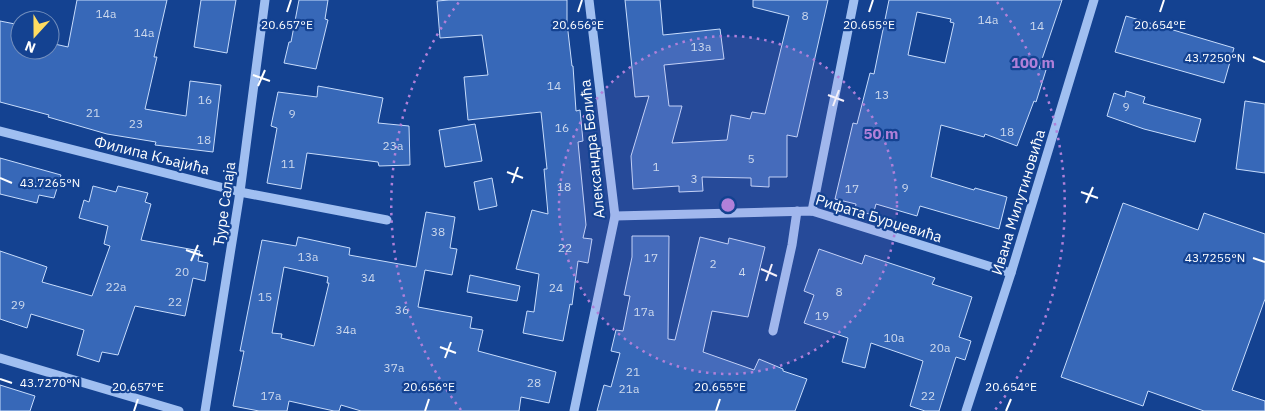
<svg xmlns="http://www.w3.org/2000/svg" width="1265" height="411" viewBox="0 0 1265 411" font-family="'IBM Plex Sans',sans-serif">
  <rect width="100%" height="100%" fill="#144291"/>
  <g fill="#3768b8" stroke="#c7dcfc" fill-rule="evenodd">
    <polygon points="77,0 167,0 154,57 157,57 145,109 186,116 190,81 221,85 213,152 155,145 156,142 107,134 48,117 49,115 0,102 0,21 20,25 20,50 50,50 50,43 68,47"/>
    <polygon points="201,0 236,0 227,53 194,47"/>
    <polygon points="299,0 328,0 325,19 328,20 316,69 284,63 289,42 291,42"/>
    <polygon points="449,0 567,0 567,23 572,66 573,66 576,111 580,110 583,141 578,142 586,225 583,238 592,239 588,263 578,261 572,305 570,304 563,341 523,333 527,311 534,312 539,274 516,269 532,210 548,214 544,169 547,169 541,112 468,120 464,77 488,75 482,35 440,38 437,1"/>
    <polygon points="625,0 660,0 663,35 720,29 724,59 664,65 669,106 682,106 672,143 727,140 731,115 750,119 752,112 765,114 789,16 753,7 753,0 828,0 797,137 787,135 787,177 769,177 769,187 751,186 751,178 702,177 703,191 679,192 679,186 633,189 631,156 649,96 635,97"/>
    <path d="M889,0h173l-23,68 7,2 -10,32 -2,-1 -17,45 -32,-12 -1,3 -43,-12 -10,52 43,13 1,-2 32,9 -8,32 -79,-23 -3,10 -41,-12 -3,11 -18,-5 1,-6 -21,-5 18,-76 4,1 13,-51 4,1zM917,12l34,7 -1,3 4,1 -9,40 -37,-8z"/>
    <polygon points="1126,16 1234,48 1224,83 1115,52"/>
    <polygon points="318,86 383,98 378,123 409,126 410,165 379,166 378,162 307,153 301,189 267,183 277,128 271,126 278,92 317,97"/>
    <polygon points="1126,91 1145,97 1143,103 1201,119 1195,142 1144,129 1107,116 1114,93 1125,97"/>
    <polygon points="1245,101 1265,104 1265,173 1236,169"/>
    <polygon points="475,124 482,161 445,167 439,130"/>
    <polygon points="0,158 61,175 54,198 39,195 37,203 0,194"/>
    <polygon points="492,178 497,206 479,210 474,182"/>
    <polygon points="93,186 116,192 118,186 148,193 145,202 151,204 141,240 200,251 198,261 208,263 205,281 193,278 185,316 135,306 118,355 102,352 99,362 77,355 84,330 31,314 27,328 0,319 0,251 47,267 42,282 92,296 110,246 104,244 108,226 79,218 84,200 89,202"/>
    <polygon points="1123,203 1198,230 1204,213 1265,234 1265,299 1232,390 1265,401 1265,411 1204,411 1148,391 1143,406 1061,377"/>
    <path d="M426,212l29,5 -5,31 7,1 -5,26 -27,-5 -7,37 54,10 -2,11 13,2 -5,21 78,21 -7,31 -28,-6 -2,14h-158l-20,-6 -2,6h-5l-45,-10 -2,10h-28l-26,-5 11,-55h-4l22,-111 34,6 2,-9 52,11 -1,7 67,12zM284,267l44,10 -1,6h2l-15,63 -33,-8 1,-4 -10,-1z"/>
    <polygon points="632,236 669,236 668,339 675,340 700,237 728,244 729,238 765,247 748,317 712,311 703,352 754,370 759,359 783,369 783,371 807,379 795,411 597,411 604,385 611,387 620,353 611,351 616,330 623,331 630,296 624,295 632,257"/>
    <polygon points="819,249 862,264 865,255 935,278 932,284 972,297 959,337 971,341 965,360 956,357 939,411 925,411 910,406 923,361 871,343 865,368 842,362 848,338 804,323 814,295 804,291"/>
    <polygon points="470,275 520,286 517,301 467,292"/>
    <polygon points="0,385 35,396 30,411 0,411"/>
  </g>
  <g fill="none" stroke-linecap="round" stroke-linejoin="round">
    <g stroke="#a0bff1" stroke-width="9">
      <polyline points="0,131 240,192 387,220"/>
      <polyline points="812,211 854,0"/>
      <polyline points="615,216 812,211 1011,273"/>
      <polyline points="773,331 792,245 797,211"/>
      <polyline points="0,358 179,411"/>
      <polyline points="205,411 240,192 265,0"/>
      <polyline points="574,411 615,216 589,0"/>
      <polyline points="966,411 1011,273 1094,0"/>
    </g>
  </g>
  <path fill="none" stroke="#fff" stroke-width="2" d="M287,12l4,-12M578,12l4,-12M869,12l4,-12M1160,12l4,-12M1253,57l12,5M253,75l17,6M258,86l7,-16M828,95l16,6M833,106l6,-16M507,172l16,6M0,178l12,5M512,183l6,-16M1081,192l17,6M1086,203l7,-16M186,250l17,6M1253,258l12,4M191,261l7,-16M761,269l16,7M766,281l6,-17M440,347l16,6M445,358l6,-16M0,379l12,4M134,411l4,-12M425,411l4,-12M716,411l4,-12M1006,411l5,-12"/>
  <circle cx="728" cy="205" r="169" fill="#b080d9" fill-opacity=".12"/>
  <g fill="none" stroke="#b080d9" stroke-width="2.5" stroke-dasharray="2.5 5">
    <circle cx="728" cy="205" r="169"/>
    <path d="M461 410A337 337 0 0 1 459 2M997 2A337 337 0 0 1 995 410"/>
  </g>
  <g text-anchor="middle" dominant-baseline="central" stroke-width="4.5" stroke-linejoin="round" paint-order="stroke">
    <g font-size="12" fill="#cdd9ed">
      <text x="106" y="13">14a</text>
      <text x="805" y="15">8</text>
      <text x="988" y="19">14a</text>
      <text x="1037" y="25">14</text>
      <text x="144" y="32">14a</text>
      <text x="701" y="46">13a</text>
      <text x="554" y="85">14</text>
      <text x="882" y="94">13</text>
      <text x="205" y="99">16</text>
      <text x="1126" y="106">9</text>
      <text x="93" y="112">21</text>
      <text x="292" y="113">9</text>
      <text x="136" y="123">23</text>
      <text x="562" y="127">16</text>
      <text x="1007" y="131">18</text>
      <text x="204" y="139">18</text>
      <text x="393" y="145">23a</text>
      <text x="751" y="158">5</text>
      <text x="288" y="163">11</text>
      <text x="656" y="166">1</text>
      <text x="694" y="178">3</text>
      <text x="564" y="186">18</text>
      <text x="905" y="187">9</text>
      <text x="852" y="188">17</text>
      <text x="438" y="231">38</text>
      <text x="565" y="247">22</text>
      <text x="308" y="256">13a</text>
      <text x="651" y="257">17</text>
      <text x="713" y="263">2</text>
      <text x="182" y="271">20</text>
      <text x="742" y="271">4</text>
      <text x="368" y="277">34</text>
      <text x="116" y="286">22a</text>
      <text x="556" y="287">24</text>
      <text x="839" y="291">8</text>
      <text x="265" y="296">15</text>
      <text x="175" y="301">22</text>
      <text x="18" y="304">29</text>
      <text x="402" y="309">36</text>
      <text x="644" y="311">17a</text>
      <text x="822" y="315">19</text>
      <text x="346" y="329">34a</text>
      <text x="894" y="337">10a</text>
      <text x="940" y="347">20a</text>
      <text x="394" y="367">37a</text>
      <text x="633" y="371">21</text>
      <text x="534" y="382">28</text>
      <text x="629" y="388">21a</text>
      <text x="271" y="395">17a</text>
      <text x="928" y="395">22</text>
    </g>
    <g font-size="15" fill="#fff" stroke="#144291">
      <text transform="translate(592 149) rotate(-96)">Александра Белића</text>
      <text transform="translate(152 155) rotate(14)">Филипа Кљајића</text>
      <text transform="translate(1018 202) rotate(-73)">Ивана Милутиновића</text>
      <text transform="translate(224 204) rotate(-82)">Ђуре Салаја</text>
      <text transform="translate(879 218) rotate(17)">Рифата Бурџевића</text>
    </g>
  </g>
  <g font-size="12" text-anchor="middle" fill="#fff" stroke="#144291" stroke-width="4.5" stroke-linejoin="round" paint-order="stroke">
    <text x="287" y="29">20.657°E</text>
    <text x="578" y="29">20.656°E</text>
    <text x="869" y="29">20.655°E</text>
    <text x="1160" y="29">20.654°E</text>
    <text x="1215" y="62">43.7250°N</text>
    <text x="50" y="187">43.7265°N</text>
    <text x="1215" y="262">43.7255°N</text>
    <text x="50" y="387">43.7270°N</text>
    <text x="138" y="391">20.657°E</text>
    <text x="429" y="391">20.656°E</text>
    <text x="720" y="391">20.655°E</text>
    <text x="1011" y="391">20.654°E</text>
  </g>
  <circle cx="728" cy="205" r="8" fill="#b080d9" stroke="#144291" stroke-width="2.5"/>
  <g font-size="15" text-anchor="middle" font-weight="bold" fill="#b080d9" stroke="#144291" stroke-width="4.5" stroke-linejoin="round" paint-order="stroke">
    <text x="1033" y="68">100 m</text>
    <text x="881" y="139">50 m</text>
  </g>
  <g transform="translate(35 35) rotate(201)"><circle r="24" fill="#144291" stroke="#728ebd"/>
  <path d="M0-4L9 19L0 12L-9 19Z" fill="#ffdc61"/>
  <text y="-8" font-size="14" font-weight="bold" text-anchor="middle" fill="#ffffff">N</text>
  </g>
</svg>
